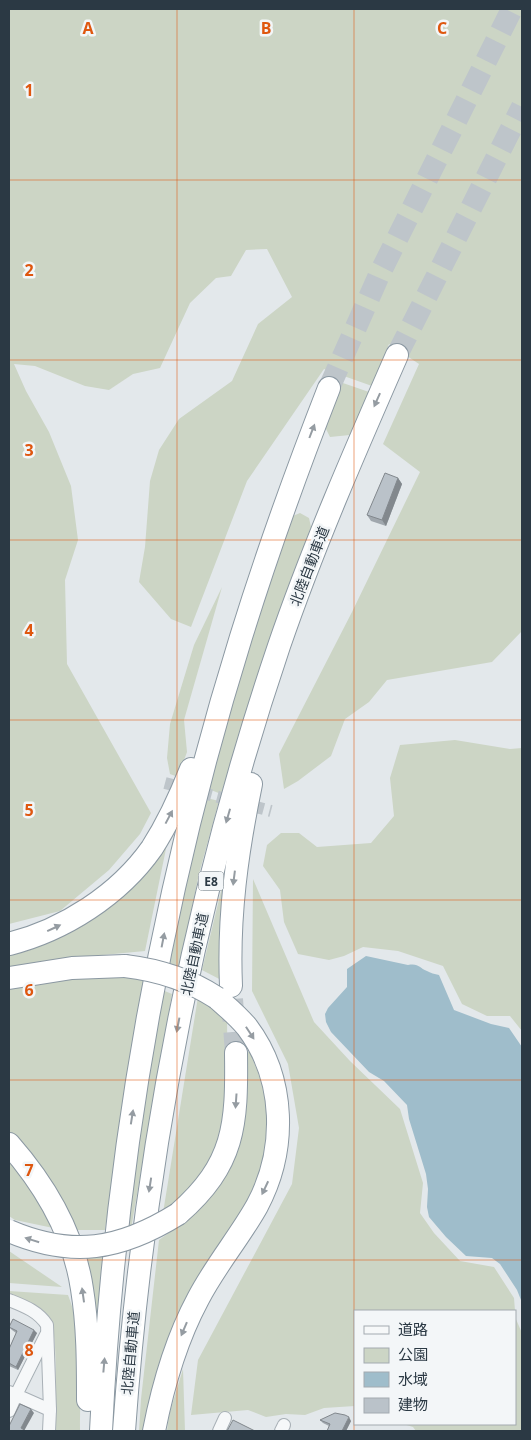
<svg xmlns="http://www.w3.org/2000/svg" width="531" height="1440" viewBox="0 0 531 1440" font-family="'Open Sans','Noto Sans JP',sans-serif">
  <rect width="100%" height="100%" fill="#e3e8eb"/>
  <g fill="#ccd5c5">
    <polygon points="9,9 522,9 522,631 492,662 387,680 369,702 345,719 331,756 298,781 284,789 279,754 352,612 420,472 383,444 419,364 389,344 372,386 324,369 247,481 191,627 171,619 139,582 145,547 150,481 159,450 179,419 232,381 258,324 292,297 267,249 246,250 231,276 216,278 190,303 160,368 133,374 109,390 85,386 35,366 14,364 26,391 49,432 71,486 78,540 65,580 67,664 151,813 140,834 109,870 60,911 9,924"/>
    <polygon points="340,382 369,392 350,435 330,437 325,427"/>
    <polygon points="300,513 309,518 311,527 282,606 221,794 206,788 288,518"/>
    <polygon points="222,587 184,720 187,752 178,777 170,774 167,758 170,724 194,645"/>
    <polygon points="455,740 510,749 522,748 522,1031 510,1016 487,1016 462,1004 443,966 398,951 363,947 344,956 329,960 298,954 284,922 280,890 263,866 267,845 281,833 299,833 317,847 371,843 394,816 390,778 400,745"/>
    <polygon points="203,797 219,801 199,874 178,973 163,968"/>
    <polygon points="168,839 145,951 71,958 9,969 9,952"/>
    <polygon points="229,871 225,982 202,970 222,887"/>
    <polygon points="253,879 314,1022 350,1061 400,1109 423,1183 420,1213 434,1233 460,1261 494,1267 514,1298 515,1311 355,1311 355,1406 324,1408 305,1415 286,1414 266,1417 248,1410 191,1415 198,1360 292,1184 299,1128 288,1064 252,991"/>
    <polygon points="70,973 146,979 123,1103 105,1230 74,1230 33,1158 9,1133 9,984"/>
    <polygon points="160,989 172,994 131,1229 124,1232"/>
    <polygon points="198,997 227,1018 228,1105 215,1151 200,1175 185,1194 163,1213"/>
    <path d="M244,1052h6l14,36 5,34 -2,30 -10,34 -21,40 -25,29 -15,30 -46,146h-11l2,-32 18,-159c22,-16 43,-32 60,-54 25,-32 34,-96 25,-134z"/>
    <polygon points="9,1155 58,1229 15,1220 9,1216"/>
    <polygon points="9,1251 62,1287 9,1283"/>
    <polygon points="109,1253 101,1284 94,1330 80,1254"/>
    <path d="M9,1291l59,4c17,42 12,91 12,136h-26c1,-20 5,-97 -4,-111 -10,-14 -26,-20 -41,-27z"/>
    <polygon points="515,1312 515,1317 522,1333 522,1431 416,1431 413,1427 403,1424 515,1424"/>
    <polygon points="183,1369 185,1431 167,1431 169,1415"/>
  </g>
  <path fill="#9fbdcb" d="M366,956l42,9c11,-2 11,3 19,6 3,2 8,3 12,4l15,35 37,14 18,4 13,19v269l-1,-16 -4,-10 -17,-26 -8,-6 -26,-2 -20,-19 -17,-20 -2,-10 1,-18 -2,-15 -17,-55 -2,-14 -23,-24 -15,-9 -38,-40 -5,-10 -1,-8 3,-6 19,-21v-18z"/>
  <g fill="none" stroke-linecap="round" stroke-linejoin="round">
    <polyline stroke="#bec5ca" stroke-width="12" stroke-dasharray="12 6" stroke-linecap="butt" points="165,783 271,811"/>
    <g stroke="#bec5ca" stroke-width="22" stroke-dasharray="22 11" stroke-linecap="butt">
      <polyline points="397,355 522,107"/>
      <polyline points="329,388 380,273 512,9"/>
      <polyline points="232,999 236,1053"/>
    </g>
    <g stroke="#a8b0b6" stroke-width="14">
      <g id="minor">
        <path d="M9,1300c15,6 29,11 38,25l3,85 -1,21"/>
        <polyline points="46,1335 16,1395 50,1410"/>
        <polyline points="9,1411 16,1395 9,1392"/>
        <polyline points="219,1431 225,1418"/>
        <polyline points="281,1431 284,1425"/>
      </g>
    </g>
    <g stroke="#8b98a2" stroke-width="24">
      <g id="motorway">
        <path d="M9,944c55,-14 110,-49 143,-96 16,-25 28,-51 39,-79"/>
        <polyline points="9,978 72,968 125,966"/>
        <path d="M231,986c-3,-70 6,-134 20,-202"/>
        <path d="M9,1144c36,41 65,91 73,145 6,37 6,74 6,111"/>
        <path d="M178,1214c57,-50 59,-89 58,-161"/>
        <path d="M101,1431c13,-269 60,-537 140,-794 26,-84 56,-167 88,-249"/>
        <path d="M124,1431c19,-266 69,-531 155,-785 34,-99 76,-195 118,-291"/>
        <path d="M154,1431c9,-46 22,-91 44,-132 17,-33 41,-61 59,-93 30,-56 29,-127 -10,-179 -9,-11 -20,-20 -30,-29"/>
      </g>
    </g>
    <use href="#minor" stroke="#f6f8f9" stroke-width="12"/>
    <use href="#motorway" stroke="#fff" stroke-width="22"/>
    <g stroke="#8b98a2" stroke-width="24" stroke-linecap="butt">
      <g id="motorway-bridge">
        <path d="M125,966c34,4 63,13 92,32"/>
        <path d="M9,1231c63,27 111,19 169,-17"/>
      </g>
    </g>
    <use href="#motorway-bridge" stroke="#fff" stroke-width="22"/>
  </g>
  <g fill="#a0a7ad">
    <polygon points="398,478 402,484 386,526 371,521 367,515"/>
    <polygon points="9,1327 37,1333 18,1370 9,1366 9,1349 16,1333 12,1330"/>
    <polygon points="320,1420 351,1421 346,1431 327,1431 329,1426 323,1423"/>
  </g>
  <g fill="#82888d">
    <polygon points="398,478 402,484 386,526 382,520"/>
    <polygon points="34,1330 37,1333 18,1370 16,1367"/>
    <polygon points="31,1409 34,1413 24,1431 21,1428"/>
    <polygon points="349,1417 351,1421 346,1431 342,1431"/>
  </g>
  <g fill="#bac2c9" stroke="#82888d">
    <polygon points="385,473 398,478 382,520 367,515"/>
    <polygon points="13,1319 34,1330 16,1367 9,1363 9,1349 17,1331 9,1327"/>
    <polygon points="20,1404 31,1409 21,1428 26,1431 9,1431 9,1426"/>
    <polygon points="335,1413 345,1415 349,1417 342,1431 327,1431 330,1424 320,1420"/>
    <polygon points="233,1420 255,1431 227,1431"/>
  </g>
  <defs><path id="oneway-solid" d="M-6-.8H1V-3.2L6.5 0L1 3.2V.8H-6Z" transform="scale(1.25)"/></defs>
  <g fill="#959ca2">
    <use href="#oneway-solid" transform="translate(377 400) rotate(114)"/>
    <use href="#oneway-solid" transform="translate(312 431) rotate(-69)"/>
    <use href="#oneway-solid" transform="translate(228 816) rotate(106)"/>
    <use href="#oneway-solid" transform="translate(169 817) rotate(-62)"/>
    <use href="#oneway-solid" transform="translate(234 878) rotate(97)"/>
    <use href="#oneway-solid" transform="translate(54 928) rotate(-25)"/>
    <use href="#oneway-solid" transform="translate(163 940) rotate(-79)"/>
    <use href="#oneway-solid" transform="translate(178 1025) rotate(101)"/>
    <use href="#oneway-solid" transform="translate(250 1033) rotate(57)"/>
    <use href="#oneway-solid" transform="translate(236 1101) rotate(94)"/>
    <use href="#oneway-solid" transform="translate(132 1117) rotate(-81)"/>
    <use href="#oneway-solid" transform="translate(150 1185) rotate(99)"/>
    <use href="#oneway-solid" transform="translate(265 1188) rotate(115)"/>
    <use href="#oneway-solid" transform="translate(32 1240) rotate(-163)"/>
    <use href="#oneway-solid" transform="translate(83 1295) rotate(-98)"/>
    <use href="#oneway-solid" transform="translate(184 1329) rotate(113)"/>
    <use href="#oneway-solid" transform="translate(104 1365) rotate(-85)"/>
  </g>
  <path fill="none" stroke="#df570f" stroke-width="1" stroke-opacity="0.55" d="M177,9v1422M354,9v1422M9,180h513M9,360h513M9,540h513M9,720h513M9,900h513M9,1080h513M9,1260h513"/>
  <g text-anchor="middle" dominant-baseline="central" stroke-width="5" stroke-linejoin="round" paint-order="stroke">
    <rect fill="#f3f6f8" stroke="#67727a" stroke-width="1" x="198.5" y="871.5" width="25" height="19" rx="4"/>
    <g font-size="12" font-weight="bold" fill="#2b3944">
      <text x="211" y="881">E8</text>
    </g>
    <g font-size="14" fill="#2b3944" stroke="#f3f6f8">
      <text transform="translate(309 566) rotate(-69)">北陸自動車道</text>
      <text transform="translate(194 954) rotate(-78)">北陸自動車道</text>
      <text transform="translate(130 1353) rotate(-85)">北陸自動車道</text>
    </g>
  </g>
  <g font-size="16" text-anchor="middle" font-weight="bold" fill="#df570f" stroke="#f3f6f8" stroke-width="5" stroke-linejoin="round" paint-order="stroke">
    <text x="88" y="34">A</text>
    <text x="266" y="34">B</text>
    <text x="442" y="34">C</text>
    <text x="29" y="96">1</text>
    <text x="29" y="276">2</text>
    <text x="29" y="456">3</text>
    <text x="29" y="636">4</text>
    <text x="29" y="816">5</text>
    <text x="29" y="996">6</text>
    <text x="29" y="1176">7</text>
    <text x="29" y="1356">8</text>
  </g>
  <rect width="531" height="1440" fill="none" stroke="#2b3944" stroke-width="20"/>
  <rect x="354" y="1310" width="162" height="115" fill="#f3f6f8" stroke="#a3aab0"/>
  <rect x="364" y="1326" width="25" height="8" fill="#f6f8f9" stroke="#a3aab0"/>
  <text x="398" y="1335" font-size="15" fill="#2b3944">道路</text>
  <rect x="364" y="1348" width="25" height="15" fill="#ccd5c5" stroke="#a3aab0"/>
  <text x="398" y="1360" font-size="15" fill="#2b3944">公園</text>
  <rect x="364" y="1372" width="25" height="15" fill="#9fbdcb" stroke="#a3aab0"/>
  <text x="398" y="1385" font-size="15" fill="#2b3944">水域</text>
  <rect x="364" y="1398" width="25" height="15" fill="#bac2c9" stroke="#a3aab0"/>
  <text x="398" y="1410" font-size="15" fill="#2b3944">建物</text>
</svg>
